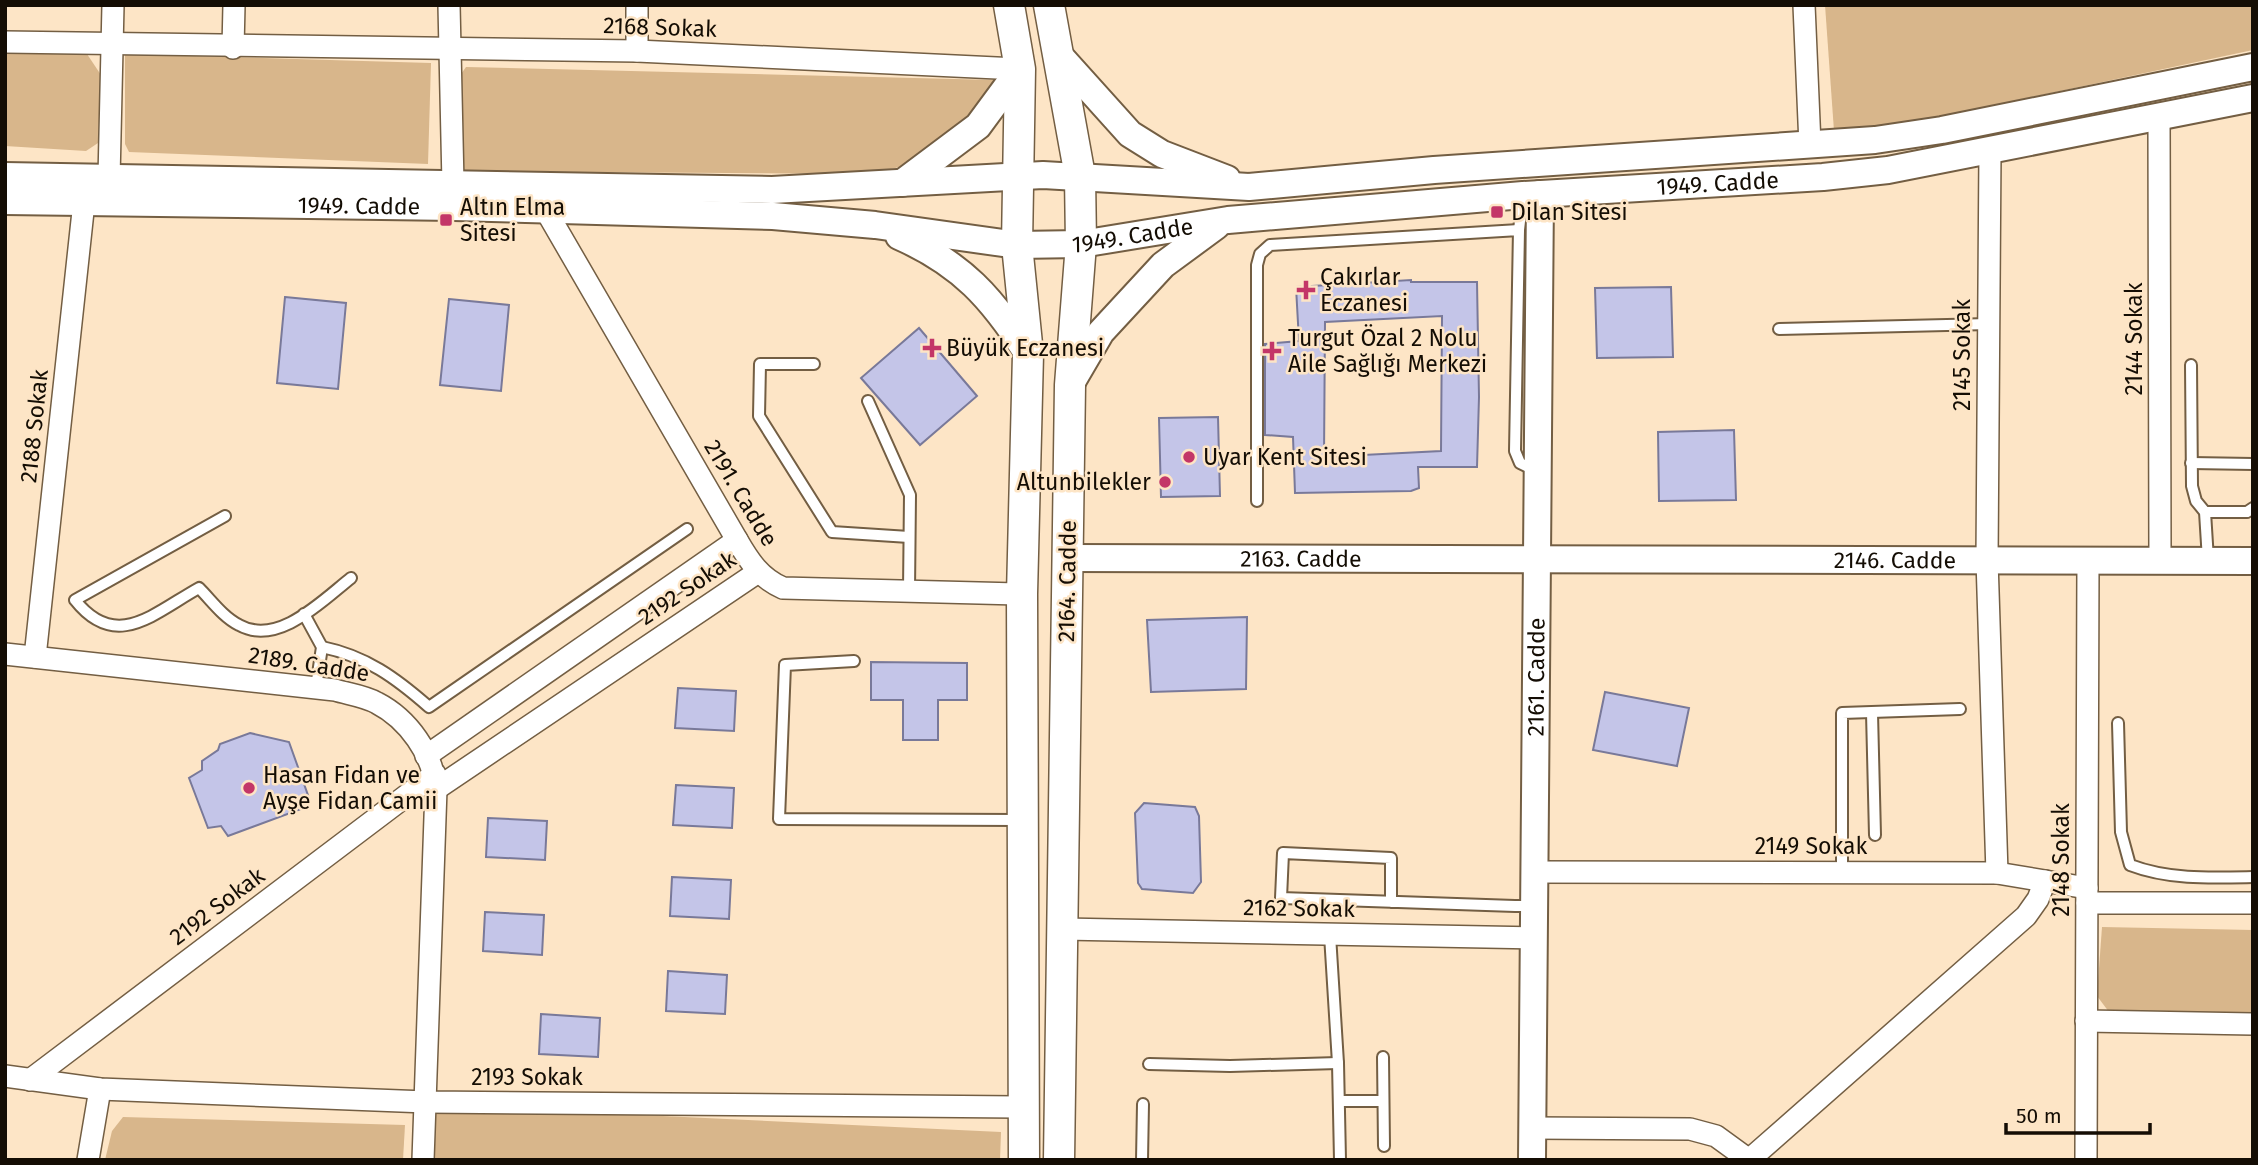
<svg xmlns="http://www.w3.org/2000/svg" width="2258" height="1165" viewBox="0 0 2258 1165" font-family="'Fira Sans',sans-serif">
  <rect width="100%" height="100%" fill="#fde5c6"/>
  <g fill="#d8b68b">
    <polygon points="1825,5 2253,5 2253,50 1900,125 1834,131"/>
    <polygon points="5,53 87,54 101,75 98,143 86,151 5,146"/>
    <polygon points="125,54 431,63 428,164 129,152 125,144"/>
    <path d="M466,67l529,13c-22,33 -51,69 -88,84 -14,6 -30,7 -44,10l-409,-3v-87z"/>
    <polygon points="2102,927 2253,930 2253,1017 2112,1016 2097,996"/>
    <polygon points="451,1106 1001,1132 1000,1160 433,1160 435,1111"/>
    <polygon points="123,1117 405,1125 403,1160 105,1160 112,1131"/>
  </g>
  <g fill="#c4c5e8" stroke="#797999" stroke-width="2" fill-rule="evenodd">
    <path d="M1411,280v2h66l2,115 -2,70h-59l1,21 -8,3 -116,2 -2,-56 -28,-2v-91l34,-3 -3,-54zM1442,316l-1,135 -117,6 1,-135z"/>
    <polygon points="1671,287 1673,357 1597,358 1595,288"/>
    <polygon points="285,297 346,303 338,389 277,383"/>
    <polygon points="449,299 509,305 501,391 440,385"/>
    <polygon points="919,328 977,396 920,445 861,378"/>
    <polygon points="1218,417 1220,496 1161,497 1159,418"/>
    <polygon points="1734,430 1736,500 1659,501 1658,432"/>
    <polygon points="1247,617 1246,689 1151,692 1147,620"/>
    <polygon points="871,662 967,663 967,700 938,700 938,740 903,740 903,700 871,700"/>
    <polygon points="678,688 736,691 734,731 675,728"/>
    <polygon points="1605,692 1689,708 1677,766 1593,750"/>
    <polygon points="250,733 289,742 309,798 302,801 304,808 228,836 221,826 208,828 189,778 202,770 202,761 218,750 220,744"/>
    <polygon points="676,785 734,788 732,828 673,825"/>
    <polygon points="1144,803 1195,807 1199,816 1201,882 1193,893 1142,889 1138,883 1135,813"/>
    <polygon points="488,818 547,821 545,860 486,857"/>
    <polygon points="672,877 731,880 729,919 670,916"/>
    <polygon points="485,912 544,915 542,955 483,951"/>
    <polygon points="668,971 727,975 725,1014 666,1011"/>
    <polygon points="541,1014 600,1018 598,1057 539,1054"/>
  </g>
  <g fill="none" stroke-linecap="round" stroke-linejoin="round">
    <g stroke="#735e43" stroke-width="14">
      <g id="service">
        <polyline points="1519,230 1523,195"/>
        <polyline points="1779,329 1989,324"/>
        <polyline points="814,364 760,364 759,416 832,532 909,537"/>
        <polyline points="2191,365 2192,486 2196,501 2205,512 2208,560"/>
        <polyline points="868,401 910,495 909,591"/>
        <polyline points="2191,463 2253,464"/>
        <polyline points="1257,501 1257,265 1260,254 1270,245 1519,230 1515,451 1520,463 1536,471"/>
        <polyline points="2205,512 2247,512 2253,508"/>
        <path d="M225,516l-150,84c41,52 79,13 124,-12 12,12 24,29 40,37 39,22 84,-25 112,-47"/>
        <polyline points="304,614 322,647 316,687"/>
        <path d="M322,647c44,9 74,31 107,60l258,-178"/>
        <polyline points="854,661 785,665 779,819 1020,820"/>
        <polyline points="1872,713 1875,835"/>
        <path d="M2118,723l3,109 9,33c39,15 82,13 123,12"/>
        <polyline points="1842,872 1842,713 1960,709"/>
        <polyline points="1391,902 1391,858 1283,853 1281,898 1515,906 1534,906"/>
        <polyline points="1330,935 1338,1063 1340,1160"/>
        <polyline points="1383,1057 1384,1146"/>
        <polyline points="1149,1064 1230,1066 1338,1063"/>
        <polyline points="1339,1101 1383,1101"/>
        <polyline points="1142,1160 1143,1104"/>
      </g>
    </g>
    <g stroke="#735e43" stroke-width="24">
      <g id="minor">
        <polyline points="449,5 453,184"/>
        <polyline points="1804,5 1810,145"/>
        <polyline points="5,42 637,51 1020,69"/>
        <polyline points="233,48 234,5"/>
        <polyline points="637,51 637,5"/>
        <polyline points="2159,117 2160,560"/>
        <polyline points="1990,151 1987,560 1997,873"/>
        <polyline points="109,178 113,5"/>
        <path d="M545,209l192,331c12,21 23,38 46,48l239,6"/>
        <path d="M5,654l330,36c13,4 30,6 42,13 31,16 56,51 59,86l-13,371"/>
        <polyline points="35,657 84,202"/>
        <polyline points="426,756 737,540"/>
        <polyline points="436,789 758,572"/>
        <polyline points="1534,872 1997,873 2087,888"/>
        <polyline points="2087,903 2253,903"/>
        <polyline points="1063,929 1534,938"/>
        <polyline points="2086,1021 2253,1024"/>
        <polyline points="5,1076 100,1089 426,1102 1024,1107"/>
        <polyline points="30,1080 435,774"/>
        <polyline points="1532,1128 1690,1129 1716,1136 1749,1160"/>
        <polyline points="88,1160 100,1089"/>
        <polyline points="1749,1160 2026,916 2038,899 2045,881"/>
        <polyline points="2086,1160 2088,560"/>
      </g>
    </g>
    <g stroke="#735e43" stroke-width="30">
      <g id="tertiary">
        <polyline points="1058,54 1130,134 1162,154 1227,179"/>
        <polyline points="5,176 772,190 1043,175 1249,187 1434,170 1875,140 1942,130 2253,67"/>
        <polyline points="902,183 978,126 1020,69"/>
        <path id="s1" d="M5,201l449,6 319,9 102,9 142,20 64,-1 147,-24 295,-25 300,-18 65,-7 365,-72"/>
        <path d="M899,236c63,28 93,62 129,118"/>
        <polyline points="1070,385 1101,332 1163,265 1216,226"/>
        <path id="s2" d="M1067,558l1186,3"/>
        <path id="s3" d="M1532,1160l8,-966"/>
      </g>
    </g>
    <g stroke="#735e43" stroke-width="33">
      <g id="secondary">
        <polyline points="1009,5 1020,69 1017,245 1028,354 1022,594 1024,1160"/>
        <polyline points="1049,5 1080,176 1081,244 1070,385 1059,1160"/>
      </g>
    </g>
    <use href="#service" stroke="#fff" stroke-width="10"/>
    <use href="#minor" stroke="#fff" stroke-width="21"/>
    <use href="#tertiary" stroke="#fff" stroke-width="26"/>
    <use href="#secondary" stroke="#fff" stroke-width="30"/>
  </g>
  <g fill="#c33668" stroke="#fde5c6" stroke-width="2.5">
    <rect x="1490" y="205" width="14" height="14" rx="3.5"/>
    <rect x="439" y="213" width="14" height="14" rx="3.5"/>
    <path d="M1302.5 279.5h7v7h7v7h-7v7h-7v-7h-7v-7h7z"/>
    <path d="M928.5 337.5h7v7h7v7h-7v7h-7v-7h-7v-7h7z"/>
    <path d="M1268.5 340.5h7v7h7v7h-7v7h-7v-7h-7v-7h7z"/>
    <circle cx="1189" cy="457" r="7"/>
    <circle cx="1165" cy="482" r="7"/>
    <circle cx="249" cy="788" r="7"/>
  </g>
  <g text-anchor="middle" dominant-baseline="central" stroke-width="5" stroke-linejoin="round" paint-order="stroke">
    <g font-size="23" fill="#140d04" stroke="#fde5c6">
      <text transform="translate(660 27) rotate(2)">2168 Sokak</text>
      <text stroke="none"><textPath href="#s1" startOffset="1718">1949. Cadde</textPath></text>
      <text stroke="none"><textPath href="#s1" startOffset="354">1949. Cadde</textPath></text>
      <text stroke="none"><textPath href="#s1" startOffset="1130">1949. Cadde</textPath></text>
      <text transform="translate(2134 339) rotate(-90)">2144 Sokak</text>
      <text transform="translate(1962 355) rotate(-90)">2145 Sokak</text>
      <text transform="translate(34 426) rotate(-84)">2188 Sokak</text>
      <text transform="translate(741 493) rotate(59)">2191. Cadde</text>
      <text stroke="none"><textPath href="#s2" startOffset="234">2163. Cadde</textPath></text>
      <text stroke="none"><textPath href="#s2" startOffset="828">2146. Cadde</textPath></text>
      <text transform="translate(1067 581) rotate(-89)">2164. Cadde</text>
      <text transform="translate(687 588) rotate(-34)">2192 Sokak</text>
      <text transform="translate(309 664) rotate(9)">2189. Cadde</text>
      <text stroke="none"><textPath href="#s3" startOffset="483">2161. Cadde</textPath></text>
      <text x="1811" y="846">2149 Sokak</text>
      <text transform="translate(2061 860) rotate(-90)">2148 Sokak</text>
      <text transform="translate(217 906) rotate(-37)">2192 Sokak</text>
      <text transform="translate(1299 908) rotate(1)">2162 Sokak</text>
      <text x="527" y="1077">2193 Sokak</text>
    </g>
    <g font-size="23" fill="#140d04" stroke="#fde5c6" text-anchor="start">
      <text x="460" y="207">Altın Elma<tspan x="460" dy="26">Sitesi</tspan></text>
      <text x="1511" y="212">Dilan Sitesi</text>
      <text x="1320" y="277">Çakırlar<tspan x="1320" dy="26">Eczanesi</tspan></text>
      <text x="1288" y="338">Turgut Özal 2 Nolu<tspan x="1288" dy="26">Aile Sağlığı Merkezi</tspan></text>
      <text x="946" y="348">Büyük Eczanesi</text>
      <text x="1203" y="457">Uyar Kent Sitesi</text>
      <text x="1151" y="482" text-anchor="end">Altunbilekler</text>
      <text x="263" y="775">Hasan Fidan ve<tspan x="263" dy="26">Ayşe Fidan Camii</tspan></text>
    </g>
  </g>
  <rect width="2258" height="1165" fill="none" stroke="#140d04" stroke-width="14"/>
  <path d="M2006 1123v10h144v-10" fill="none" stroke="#140d04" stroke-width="3.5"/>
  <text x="2016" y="1123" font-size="21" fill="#140d04" stroke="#fde5c6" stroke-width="5" paint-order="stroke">50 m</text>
</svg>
